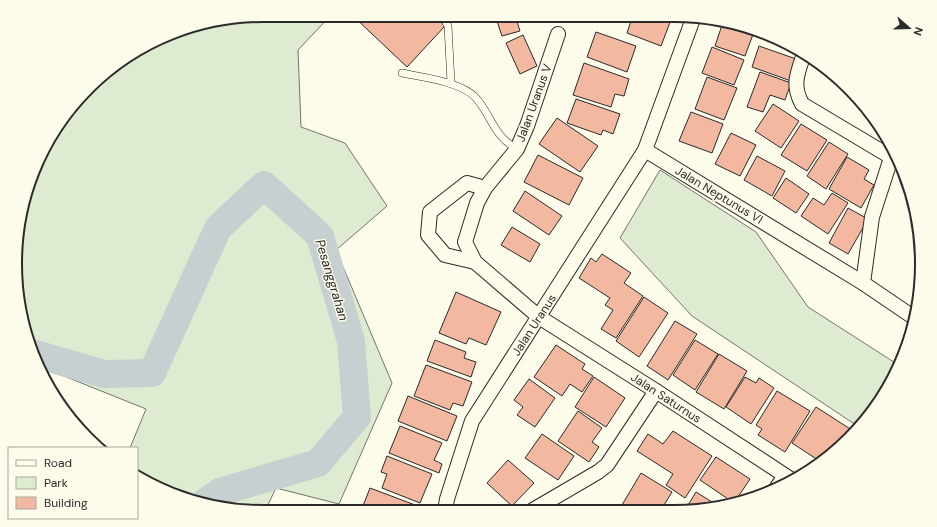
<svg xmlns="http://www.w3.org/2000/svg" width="937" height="527" viewBox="0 0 937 527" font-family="'DM Sans',sans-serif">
  <rect width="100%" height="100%" fill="#fdfbea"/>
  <g fill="#deebd1" stroke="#74746e">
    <polygon points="264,15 331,15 298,50 301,127 345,143 387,206 336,250 392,383 339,504 276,488 265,511 247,511 184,499 137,477 137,448 130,448 146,409 39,366 34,358 16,280 24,199 57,125 112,66 184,28"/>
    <polygon points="660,170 756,232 808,307 897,364 889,388 859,427 692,316 620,238"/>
  </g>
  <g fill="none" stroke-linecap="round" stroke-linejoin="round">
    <polyline stroke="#c7d0d0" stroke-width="28" points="32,353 104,374 152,373 218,228 264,185 320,236 351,341 357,417 318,463 220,492 204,503"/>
  </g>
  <g fill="#f2b8a0" stroke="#2b2b2b">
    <polygon points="352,15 433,15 445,26 407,67"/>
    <polygon points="495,15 515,15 520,31 502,36"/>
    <polygon points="633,15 667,15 672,17 661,46 627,33"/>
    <polygon points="723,22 755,29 745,56 715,46"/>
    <polygon points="596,32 636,46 627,72 587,57"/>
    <polygon points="523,35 537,66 520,74 506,43"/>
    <polygon points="759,46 799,60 791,81 752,67"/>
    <polygon points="712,47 744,60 734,85 702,73"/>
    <polygon points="584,63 629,79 624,96 615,94 611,107 573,95"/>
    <polygon points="760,72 791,83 785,100 770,95 763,112 747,107"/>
    <polygon points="707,77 737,88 724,120 695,109"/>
    <polygon points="576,99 620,114 613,134 603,130 601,135 567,123"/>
    <polygon points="773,104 799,121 781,148 755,131"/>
    <polygon points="691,112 723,124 712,153 679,141"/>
    <polygon points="557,118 598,146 580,172 539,144"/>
    <polygon points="801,124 827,140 807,171 781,155"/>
    <polygon points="731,133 756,145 740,176 715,164"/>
    <polygon points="829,142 848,154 826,189 807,176"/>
    <polygon points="538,155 583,178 569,205 524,182"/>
    <polygon points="757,156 785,171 772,196 744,180"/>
    <polygon points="847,157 869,170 864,179 874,185 861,208 829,189"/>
    <polygon points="786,178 809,194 796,213 773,198"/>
    <polygon points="525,191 562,216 549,235 513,211"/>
    <polygon points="832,193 848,203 828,234 801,216 813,198 824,205"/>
    <polygon points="848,208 868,219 848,254 829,243"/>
    <polygon points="512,227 540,244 530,262 501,245"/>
    <polygon points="602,254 631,273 624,283 643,296 616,338 601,329 613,310 605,305 610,298 579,278 591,258 596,262"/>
    <polygon points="456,292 501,312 486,345 469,338 466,344 439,333"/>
    <polygon points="644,297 668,313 639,357 616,341"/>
    <polygon points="675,321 697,334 668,380 647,366"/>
    <polygon points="435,340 466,352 464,358 476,362 471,377 427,361"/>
    <polygon points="695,340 718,354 695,390 673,375"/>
    <polygon points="556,345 585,364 582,369 593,376 582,392 570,384 562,396 534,377"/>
    <polygon points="719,354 747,371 724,409 696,392"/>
    <polygon points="426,365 472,382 463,406 453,403 450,410 414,396"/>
    <polygon points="594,377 625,398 606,427 575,407"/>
    <polygon points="745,377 756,383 759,378 774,388 751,424 726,407"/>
    <polygon points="529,379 555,398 535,427 517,415 523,407 514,400"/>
    <polygon points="777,391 810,411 785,452 758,435 762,429 756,425"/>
    <polygon points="408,396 457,416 447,441 398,421"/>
    <polygon points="816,407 855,432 849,439 821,462 792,443"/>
    <polygon points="578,411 602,428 592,442 599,447 589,462 558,441"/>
    <polygon points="400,426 442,443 434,460 442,464 439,473 389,453"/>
    <polygon points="673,431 712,456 685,498 666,485 673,474 637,451 648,434 663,444"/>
    <polygon points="542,434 574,456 558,480 525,458"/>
    <polygon points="387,456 432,474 420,503 382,488 387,474 381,472"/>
    <polygon points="716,457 750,479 734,503 700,480"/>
    <polygon points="508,460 534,483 512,506 487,483"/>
    <polygon points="641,473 672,492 661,510 619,510"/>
    <polygon points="370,488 423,508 422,511 361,511"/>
    <polygon points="696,492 720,507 706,510 685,510"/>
  </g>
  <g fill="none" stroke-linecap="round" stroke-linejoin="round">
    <g stroke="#2b2b2b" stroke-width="8">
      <g id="lane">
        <polyline points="442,15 448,26 451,83"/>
        <path d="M402,73c20,4 59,9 73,24 17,18 17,38 42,52"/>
      </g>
    </g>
    <g stroke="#2b2b2b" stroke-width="16">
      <g id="street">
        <polyline points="558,34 527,126 517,149 485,188 477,203 465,242 475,262 539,317 656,391 792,480"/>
        <path d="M804,54c-7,20 -12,31 -2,50l89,53"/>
        <polyline points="645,150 863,283 913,317"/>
        <polyline points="475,262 445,255 428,235 430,212 467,183 485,188"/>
        <polyline points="863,283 872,217 892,155"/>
        <polyline points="777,487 785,476"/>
        <polyline points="533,510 598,472 607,465 656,391"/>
        <polyline points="445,511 447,499 472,421 645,150 694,16"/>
      </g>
    </g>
    <use href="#lane" stroke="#fdfbea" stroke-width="7"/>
    <use href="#street" stroke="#fdfbea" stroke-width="14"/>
  </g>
  <g text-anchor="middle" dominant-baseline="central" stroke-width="3" stroke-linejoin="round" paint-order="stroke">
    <g font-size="12" fill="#2b2b2b" stroke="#fdfbea">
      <text transform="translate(534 103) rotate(-70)">Jalan Uranus V</text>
      <text transform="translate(719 195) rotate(31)">Jalan Neptunus VI</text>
      <text transform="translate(534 325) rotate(-57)">Jalan Uranus</text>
      <text transform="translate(666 398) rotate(33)">Jalan Saturnus</text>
    </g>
    <g font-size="13" font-style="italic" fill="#2b2b2b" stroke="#fdfbea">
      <text transform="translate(332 280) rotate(73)">Pesanggrahan</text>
    </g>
  </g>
  <path d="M0 0H937V527H0ZM263 22H674A241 241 0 0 1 915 263V264A241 241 0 0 1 674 505H263A241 241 0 0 1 22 264V263A241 241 0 0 1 263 22Z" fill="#fdfbea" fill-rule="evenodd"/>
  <path fill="none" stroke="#2b2b2b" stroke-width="2" d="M263 22H674A241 241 0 0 1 915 263V264A241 241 0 0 1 674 505H263A241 241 0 0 1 22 264V263A241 241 0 0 1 263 22Z"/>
  <rect x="8" y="447" width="130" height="72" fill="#fdfbea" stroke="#a9a89e"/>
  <rect x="16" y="460" width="20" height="6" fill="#fdfbea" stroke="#a9a89e"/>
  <text x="44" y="467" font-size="12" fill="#2b2b2b">Road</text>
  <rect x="16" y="477" width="20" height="12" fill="#deebd1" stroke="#a9a89e"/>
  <text x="44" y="487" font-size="12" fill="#2b2b2b">Park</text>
  <rect x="16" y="497" width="20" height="12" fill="#f2b8a0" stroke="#a9a89e"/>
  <text x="44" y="507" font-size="12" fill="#2b2b2b">Building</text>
  <g transform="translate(909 28) rotate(110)" stroke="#fdfbea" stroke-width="3" paint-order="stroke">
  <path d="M0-3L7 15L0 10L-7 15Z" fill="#2b2b2b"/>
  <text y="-6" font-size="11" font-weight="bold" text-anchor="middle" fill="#2b2b2b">N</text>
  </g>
</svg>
